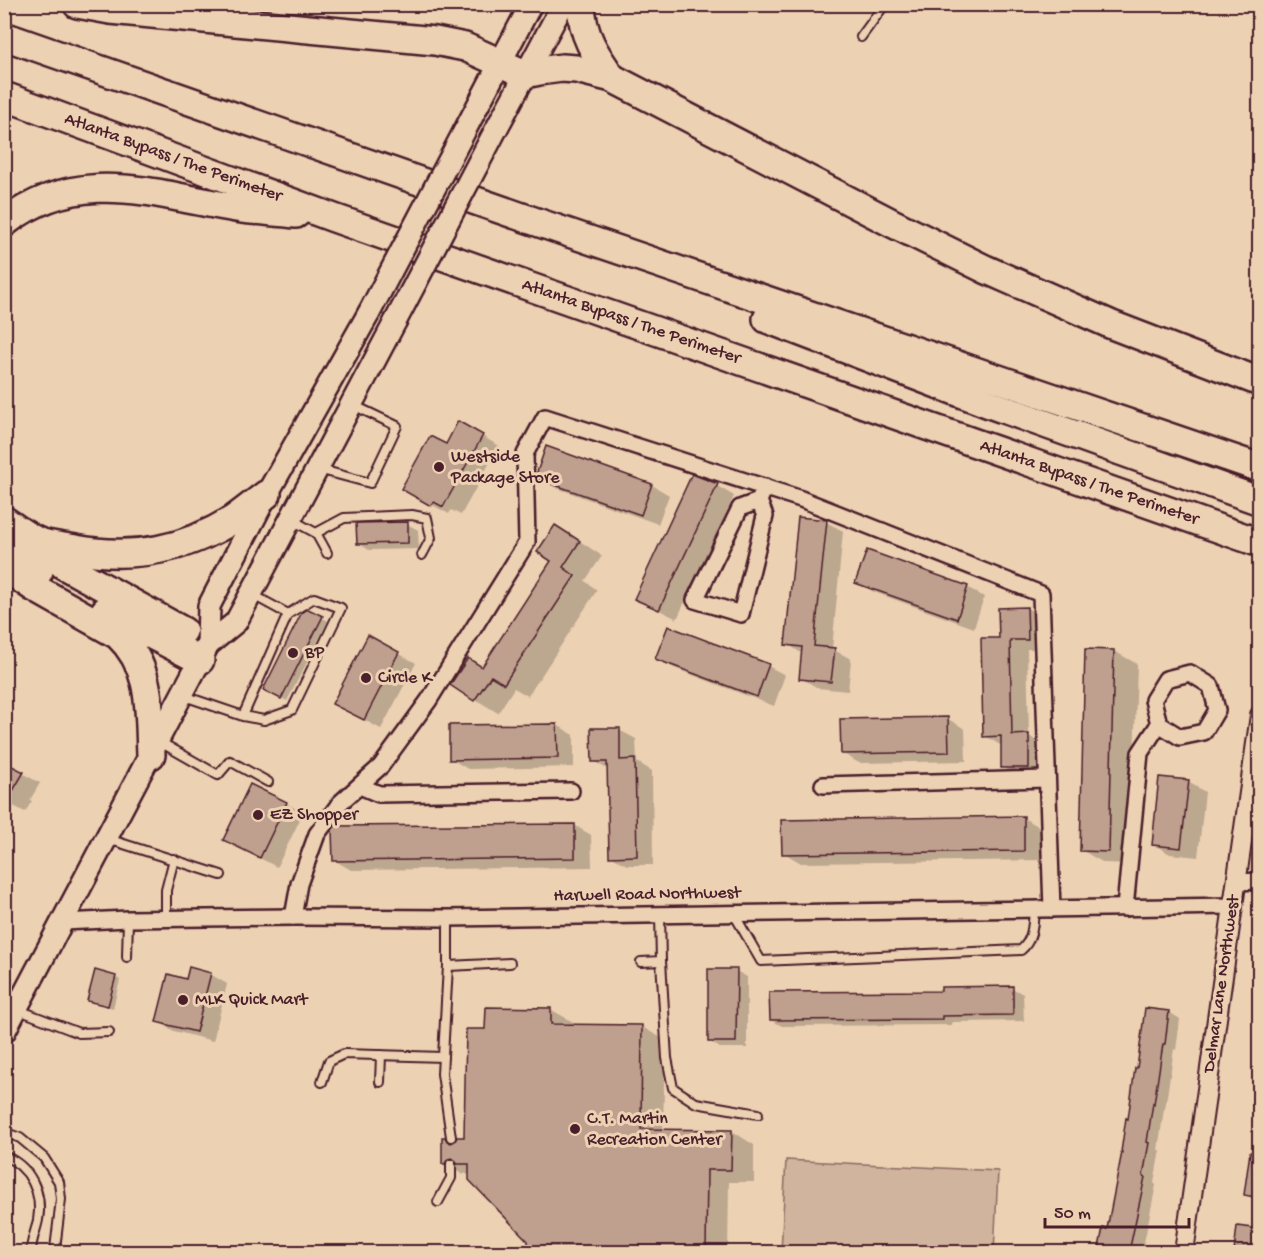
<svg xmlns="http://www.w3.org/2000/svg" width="1264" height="1257" viewBox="0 0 1264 1257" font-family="'Gochi Hand',sans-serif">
  <rect width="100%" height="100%" fill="#ecd1b3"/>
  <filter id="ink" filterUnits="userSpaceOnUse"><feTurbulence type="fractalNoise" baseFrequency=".0167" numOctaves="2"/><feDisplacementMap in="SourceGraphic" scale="12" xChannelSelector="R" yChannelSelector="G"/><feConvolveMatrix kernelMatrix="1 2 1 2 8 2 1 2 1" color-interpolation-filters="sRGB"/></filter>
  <g filter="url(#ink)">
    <polygon fill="#d1b49d" stroke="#8e6a64" stroke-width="1.5" points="786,1160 998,1171 994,1252 781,1252"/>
    <g fill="#0003">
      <polygon points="482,436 499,446 461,515 451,510 449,514 403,489 446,446"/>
      <polygon points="547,448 652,485 669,495 658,524 554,487 537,477"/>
      <polygon points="692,476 717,486 734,496 677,619 636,598"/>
      <polygon points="826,522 843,531 832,649 851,659 848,691 818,688 801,678 803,654 787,644"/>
      <polygon points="407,524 418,530 419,549 369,550 358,543"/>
      <polygon points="578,540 602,556 585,581 597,590 528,696 514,688 498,713 452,685 483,668"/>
      <polygon points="857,583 967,587 984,597 974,628 874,592"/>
      <polygon points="1027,608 1044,618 1044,649 1027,649 1029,736 1045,746 1046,777 1020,777 1003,768 1002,746 985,736 1000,639"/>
      <polygon points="308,610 328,621 287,701 265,689"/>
      <polygon points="368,637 416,663 381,729 351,713"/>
      <polygon points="1114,651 1137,664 1131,864 1104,863 1081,850"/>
      <polygon points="657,659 768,666 785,675 774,706 674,668"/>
      <polygon points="948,719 965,729 966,761 859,763 842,753"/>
      <polygon points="557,725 574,735 574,767 468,769 451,759"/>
      <polygon points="619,730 636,739 637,762 652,771 653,865 627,865 610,856 609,770 593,761"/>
      <polygon points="9,766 40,783 30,800 32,801 25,812 4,801"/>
      <polygon points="1188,782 1205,792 1198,857 1170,854 1153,844"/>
      <polygon points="286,803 303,813 277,867 225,840"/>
      <polygon points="1023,818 1040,827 1041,860 801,863 784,853"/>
      <polygon points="574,825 591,835 592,867 351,870 334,860"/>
      <polygon points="736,971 747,977 747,1048 720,1048 709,1041"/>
      <polygon points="210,974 227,984 213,1041 174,1031 157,1021 187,981"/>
      <polygon points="115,977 120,980 113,1008 94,1003 89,1000"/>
      <polygon points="1012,988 1023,994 1024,1021 952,1022 952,1025 782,1026 771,1020 943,992"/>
      <polygon points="550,1009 573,1022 573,1026 642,1027 665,1040 663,1130 732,1131 754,1145 754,1182 729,1182 728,1252 530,1252 530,1241 471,1171 468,1175 464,1173 464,1175 443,1163 444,1138 454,1144 466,1139 487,1031"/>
      <polygon points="1169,1012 1180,1019 1176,1050 1174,1049 1165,1109 1164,1109 1158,1150 1160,1150 1154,1183 1156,1185 1142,1252 1100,1252 1104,1230 1108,1231 1129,1120"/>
      <polygon points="1257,1103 1260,1103 1260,1201 1246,1195"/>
    </g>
    <g fill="#bf9f8d" stroke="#4a1f2b" stroke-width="1.5">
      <polygon points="458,421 483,435 443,507 434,502 431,506 401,489 430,436 446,444"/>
      <polygon points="546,446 652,484 641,515 535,478"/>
      <polygon points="692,474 718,484 659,610 634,599"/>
      <polygon points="798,517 827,520 814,646 835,648 831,682 799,679 802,647 785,645"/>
      <polygon points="408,522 408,543 357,544 356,523"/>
      <polygon points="555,525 580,541 563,567 575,576 504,684 491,676 474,701 450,685 468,658 482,667 551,561 537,552"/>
      <polygon points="867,550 968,586 957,619 855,583"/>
      <polygon points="1027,607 1028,640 1010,640 1012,735 1029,734 1029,768 1001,768 1001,736 983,737 981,638 999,638 998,608"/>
      <polygon points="308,609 323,616 281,699 263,690 302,612"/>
      <polygon points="668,626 769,664 757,697 655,659"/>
      <polygon points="368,635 399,652 364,720 332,704"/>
      <polygon points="1085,649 1114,650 1109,852 1080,851"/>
      <polygon points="948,717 949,752 841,754 840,719"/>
      <polygon points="557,724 558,758 449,760 449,725"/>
      <polygon points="591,728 620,728 620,760 635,759 637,856 609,857 607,762 592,762"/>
      <polygon points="4,762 24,772 4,806"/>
      <polygon points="1159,777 1189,780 1181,848 1152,845"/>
      <polygon points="250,784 287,802 260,858 223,840"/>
      <polygon points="1024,816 1024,851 782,854 781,820"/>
      <polygon points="575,824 575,858 333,861 332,830 335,826"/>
      <polygon points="189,967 211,973 196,1032 156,1022 168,974 186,979"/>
      <polygon points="708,969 737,969 736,1042 708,1042"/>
      <polygon points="95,970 116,976 108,1006 87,1001"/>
      <polygon points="1013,986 1013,1015 942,1016 942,1019 770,1020 769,992 941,991 941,987"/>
      <polygon points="486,1007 551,1008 551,1024 642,1025 641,1129 732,1130 731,1170 707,1170 706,1252 528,1252 528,1241 469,1180 469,1164 457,1164 456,1161 452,1158 448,1159 445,1164 442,1164 442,1137 445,1137 447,1141 451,1143 455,1141 457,1137 464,1137 466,1029 485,1029"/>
      <polygon points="1145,1008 1169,1011 1165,1044 1163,1044 1154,1104 1153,1103 1147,1142 1149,1143 1143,1176 1145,1177 1129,1252 1098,1252 1103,1228 1107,1229 1122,1152 1121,1152 1126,1118 1128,1119 1135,1068 1137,1068"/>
      <polygon points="1250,1152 1260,1153 1260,1198 1244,1195"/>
      <polygon points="1237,1226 1260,1229 1260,1252 1234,1252"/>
    </g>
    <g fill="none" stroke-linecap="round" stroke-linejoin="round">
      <g stroke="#4a1f2b" stroke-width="12">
        <g id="service">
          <polyline points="861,37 885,4"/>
          <polyline points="318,469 370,483 397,426 353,405"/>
          <polyline points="292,520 316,533 327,553"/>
          <polyline points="316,533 344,518 412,515 427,518 431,538 422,555"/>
          <polyline points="184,696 243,716 264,720 292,710 341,608 314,598 288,614 253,595"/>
          <polyline points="243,716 288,614"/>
          <polyline points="160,742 218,775 230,761 268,782"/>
          <polyline points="108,839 221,875"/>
          <path d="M734,914l27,47 260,-11c12,-10 12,-26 13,-41"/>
          <polyline points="448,918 448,966 442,1074 451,1137"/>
          <polyline points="166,919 166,890 174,859"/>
          <polyline points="127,957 128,919"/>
          <polyline points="661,961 667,1058 673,1088 696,1103 758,1114"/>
          <polyline points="641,962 661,961 660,915"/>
          <polyline points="448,966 510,963"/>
          <polyline points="16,1009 79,1033 109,1032"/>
          <polyline points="322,1082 329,1061 344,1054 443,1057"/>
          <polyline points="380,1082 381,1055"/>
          <polyline points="4,1132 20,1138 44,1158 59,1182 61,1199 55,1249 56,1252"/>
          <path d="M4,1156c26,10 39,37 34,64 -2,11 -7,20 -7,32"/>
          <polyline points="438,1202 451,1178 451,1164"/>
        </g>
      </g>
      <g stroke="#4a1f2b" stroke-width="20">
        <g id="minor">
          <polyline points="759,501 740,508 695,600 741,614 765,516 759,501 765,487"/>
          <polyline points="823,785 1047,779"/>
          <polyline points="360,786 379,794 571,791"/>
          <polyline points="1236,882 1260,881"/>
          <polyline points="1125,908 1140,753 1159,724 1153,700 1166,679 1190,673 1211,686 1217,710 1204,732 1180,737 1159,724"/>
          <polyline points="293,917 299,884 317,834 340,803 381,766 429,700 527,542 525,454 545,417 801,499 1041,594 1052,909"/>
          <polyline points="63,922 128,919 293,917 448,918 1233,906"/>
        </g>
      </g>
      <g stroke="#4a1f2b" stroke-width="22">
        <polyline id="tertiary" points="1184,1252 1260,715"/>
      </g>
      <g stroke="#4a1f2b" stroke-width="26">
        <g id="secondary">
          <polyline points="465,130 531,4"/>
          <polyline points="491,139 563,4"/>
          <polyline points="208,645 209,606 267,494 369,313"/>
          <polyline points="4,1032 208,645 236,622 395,322"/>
        </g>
      </g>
      <g stroke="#4a1f2b" stroke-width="32">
        <g id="motorway">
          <polyline points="77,4 110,10 435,41 465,47 525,74 539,71 562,68 576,69 612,78 892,223 985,269 1112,325 1260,382"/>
          <path d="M581,4c1,31 14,50 31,74"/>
          <polyline points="4,36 525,218 1260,468"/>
          <polyline points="4,96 334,218 1260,543"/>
          <path d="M4,223c78,-60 152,-27 238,-14 18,2 36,3 54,5"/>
          <polyline points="767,319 992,405 1260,501"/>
          <path d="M4,520c10,7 20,15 31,20 11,6 28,6 40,9 58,11 109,1 159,-30 11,-8 22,-17 33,-25"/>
          <polyline points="37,542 65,566 183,631"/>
          <polyline points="4,545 26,564 39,571"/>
          <path d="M4,567l29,20 85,48c35,33 31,76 33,120"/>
          <polyline points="105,611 200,660"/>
        </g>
      </g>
      <use href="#service" stroke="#ecd1b3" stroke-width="8"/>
      <use href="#minor" stroke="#ecd1b3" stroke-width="15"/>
      <use href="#tertiary" stroke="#ecd1b3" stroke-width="18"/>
      <use href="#secondary" stroke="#ecd1b3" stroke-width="21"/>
      <use href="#motorway" stroke="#ecd1b3" stroke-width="27"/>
      <g stroke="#4a1f2b" stroke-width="26" stroke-linecap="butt">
        <g id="secondary-bridge">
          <polyline points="369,313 465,130"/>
          <polyline points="395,322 491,139"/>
        </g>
      </g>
      <use href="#secondary-bridge" stroke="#ecd1b3" stroke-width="21"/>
    </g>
  </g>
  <g fill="#4a1f2b" stroke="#ecd1b3" stroke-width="2">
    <circle cx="439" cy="467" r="6"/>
    <circle cx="293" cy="653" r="6"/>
    <circle cx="366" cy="678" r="6"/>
    <circle cx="258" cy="815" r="6"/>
    <circle cx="183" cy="1000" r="6"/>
    <circle cx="575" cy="1129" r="6"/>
  </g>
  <g text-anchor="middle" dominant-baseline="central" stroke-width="6" stroke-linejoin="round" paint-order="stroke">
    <g font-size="18" fill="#4a1f2b" stroke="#ecd1b3">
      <text transform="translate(173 158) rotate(20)">Atlanta Bypass / The Perimeter</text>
      <text transform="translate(631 322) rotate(19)">Atlanta Bypass / The Perimeter</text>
      <text transform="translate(1089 483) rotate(19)">Atlanta Bypass / The Perimeter</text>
      <text transform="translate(647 895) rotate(-1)">Harwell Road Northwest</text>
      <text transform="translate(1222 984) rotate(-82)">Delmar Lane Northwest</text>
    </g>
    <g font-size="18" fill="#4a1f2b" stroke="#ecd1b3" text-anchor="start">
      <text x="451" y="457">Westside<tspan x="451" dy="21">Package Store</tspan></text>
      <text x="305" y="653">BP</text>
      <text x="378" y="678">Circle K</text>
      <text x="270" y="815">EZ Shopper</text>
      <text x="195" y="1000">MLK Quick Mart</text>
      <text x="587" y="1119">C.T. Martin<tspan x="587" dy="21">Recreation Center</tspan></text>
    </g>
  </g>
  <rect width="1264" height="1257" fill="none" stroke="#ecd1b3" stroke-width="24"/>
  <rect x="12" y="12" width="1240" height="1233" fill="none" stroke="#4a1f2b" stroke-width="2" filter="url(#ink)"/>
  <path d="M1045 1218v9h144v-9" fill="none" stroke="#4a1f2b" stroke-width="3"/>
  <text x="1054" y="1218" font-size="18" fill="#4a1f2b" stroke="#ecd1b3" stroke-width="4.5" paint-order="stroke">50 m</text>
</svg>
